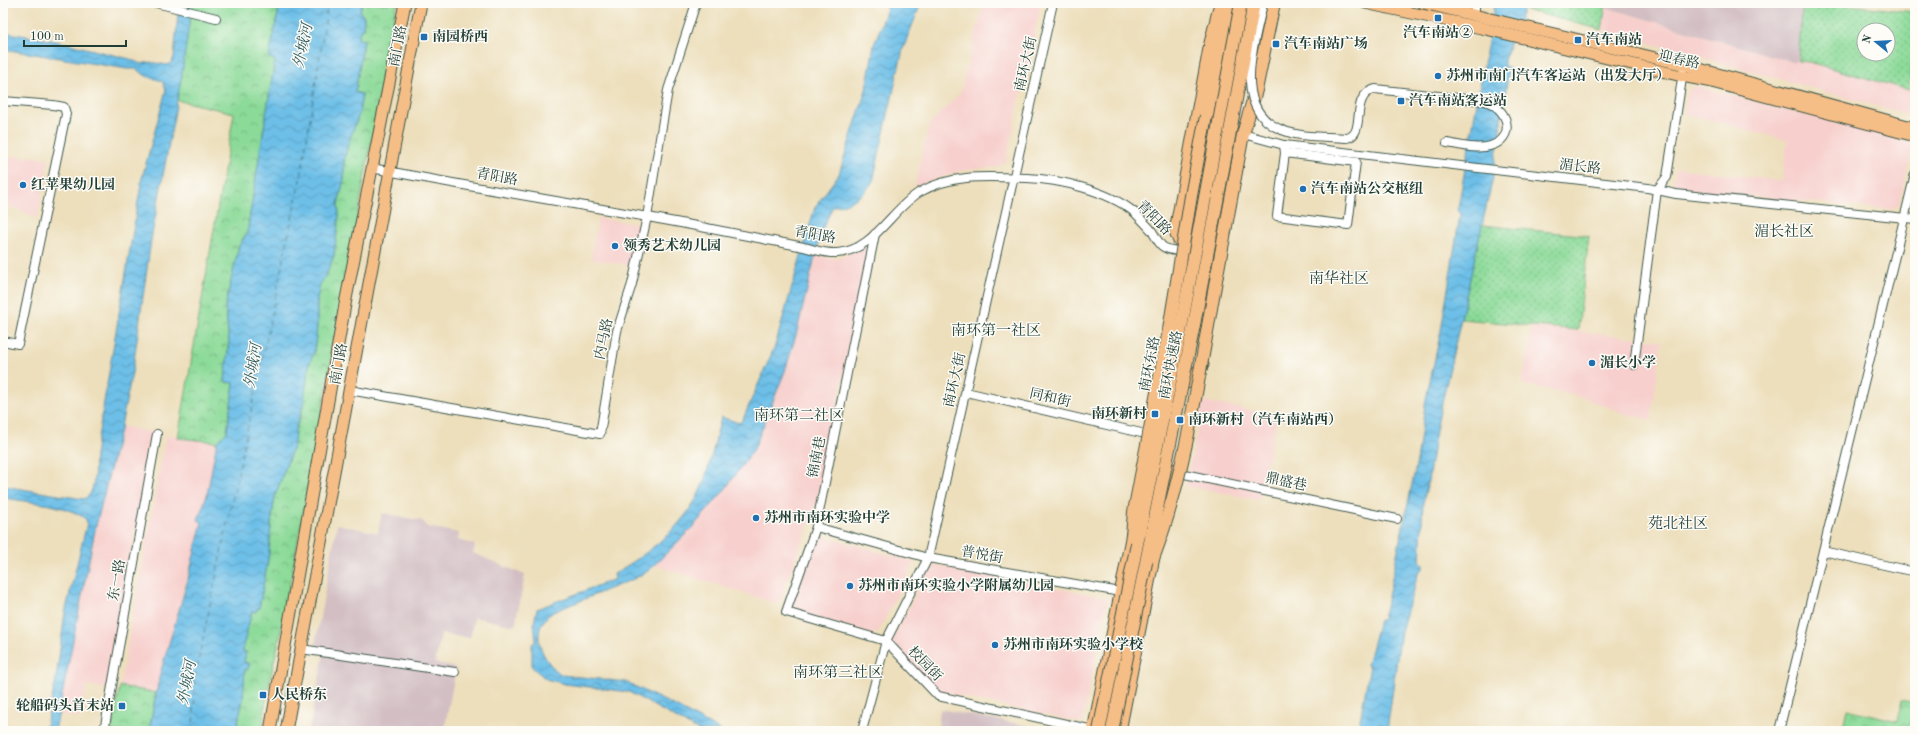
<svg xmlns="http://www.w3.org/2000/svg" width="1918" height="734" viewBox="0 0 1918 734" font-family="'Old Standard TT','Noto Serif SC',serif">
  <defs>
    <pattern id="grass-dots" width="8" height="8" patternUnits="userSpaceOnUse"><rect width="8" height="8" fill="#8bda98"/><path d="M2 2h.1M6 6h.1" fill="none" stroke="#71b27d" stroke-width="1.8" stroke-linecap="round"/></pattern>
    <pattern id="park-crowns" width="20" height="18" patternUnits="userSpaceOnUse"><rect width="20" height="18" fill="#8bda98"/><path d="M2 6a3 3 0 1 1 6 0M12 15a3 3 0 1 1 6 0" fill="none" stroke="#71b27d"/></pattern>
    <pattern id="water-waves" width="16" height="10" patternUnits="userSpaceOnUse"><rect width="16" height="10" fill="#6dbfe8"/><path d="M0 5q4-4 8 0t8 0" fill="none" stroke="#599cbd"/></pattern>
  </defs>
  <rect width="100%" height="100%" fill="#fdfcf7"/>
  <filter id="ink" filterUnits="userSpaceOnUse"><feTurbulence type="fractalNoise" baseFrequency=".025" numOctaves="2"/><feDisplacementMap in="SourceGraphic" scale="8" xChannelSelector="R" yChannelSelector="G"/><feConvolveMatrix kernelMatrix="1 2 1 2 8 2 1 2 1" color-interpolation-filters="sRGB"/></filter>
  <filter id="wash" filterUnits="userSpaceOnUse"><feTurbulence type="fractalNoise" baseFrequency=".012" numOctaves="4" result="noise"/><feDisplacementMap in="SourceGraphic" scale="16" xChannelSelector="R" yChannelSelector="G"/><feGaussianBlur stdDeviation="0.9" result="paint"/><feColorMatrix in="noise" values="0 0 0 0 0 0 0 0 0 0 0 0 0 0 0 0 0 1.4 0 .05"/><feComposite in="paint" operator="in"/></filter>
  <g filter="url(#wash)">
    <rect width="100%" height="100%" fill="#eddfbc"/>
    <g fill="#f7d0cd">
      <polygon points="984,3 1041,3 1006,161 997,167 971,169 957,172 915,186 929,125 960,93"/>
      <polygon points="1605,7 1789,61 1809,62 1914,91 1906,114 1602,30"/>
      <polygon points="1695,86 1915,143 1899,204 1892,210 1673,188 1676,168 1782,181 1787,140 1684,114 1688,91"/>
      <polygon points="6,156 49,158 37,218 3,203 3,167"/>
      <polygon points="598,218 637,224 640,233 634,266 591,259"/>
      <polygon points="871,242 817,502 778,604 654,565 691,529 723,492 754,449 785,371 796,335 815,255 835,259 843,257"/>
      <polygon points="1532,326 1662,341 1651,420 1629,415 1581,397 1522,384"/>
      <polygon points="1203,401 1277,416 1259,500 1186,486"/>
      <polygon points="121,426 153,433 107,689 87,685 79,718 58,714 95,530"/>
      <polygon points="166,435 217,442 207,495 198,520 202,522 156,693 120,686"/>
      <polygon points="816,534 915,562 878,632 873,635 789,610"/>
      <polygon points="936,565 1108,598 1082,723 936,691 892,648 892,640 928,570"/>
    </g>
    <g fill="#d2bec3">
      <polygon points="1606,3 1803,3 1798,61 1789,61 1605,7"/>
      <polygon points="382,513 423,521 427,527 459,533 458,540 473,544 475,546 473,553 525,575 515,626 474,617 470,638 441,634 435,663 456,668 444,731 309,731 325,648 315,645 337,524 378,533"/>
      <polygon points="940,709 1056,731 957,731 938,728"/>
    </g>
    <g fill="url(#grass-dots)" stroke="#558c66" fill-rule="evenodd">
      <polygon points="1526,3 1606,3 1602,30 1525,10"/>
      <path d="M1803,3h27l85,9 -6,78 -100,-28 -11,-1zM1864,30h24v24h-24z"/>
      <polygon points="1482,225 1589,236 1578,330 1461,319"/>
    </g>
    <g fill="url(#park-crowns)" stroke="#558c66">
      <polygon points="192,3 280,3 269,58 275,60 247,233 239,246 225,307 229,340 225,381 234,383 227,432 217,442 178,438 234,113 176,100"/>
      <path d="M362,3h35l-11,54 -8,48 -95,517c-7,37 -19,71 -20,109h-27l7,-32 2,-31 5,-4 -6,-2 -2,-11 10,-40 7,-3 10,-54 2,-30 4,-28 19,-52 1,-14 6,-13 8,-52 5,-13 3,-25v-28l3,-14 8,-14 6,-16 5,-39 -1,-12 6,-25v-19l4,-16 11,-30 3,-20 -7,-2 9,-51 -6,-1 2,-10h3l1,-13 -4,-5z"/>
      <polygon points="120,686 156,693 149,731 111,731"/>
      <polygon points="1902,700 1915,703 1909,731 1842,731 1847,709 1897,721"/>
    </g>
    <g fill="url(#water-waves)" stroke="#467e8e">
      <path d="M179,3h13l-10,71 -31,166 -18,128 -12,58 -26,104 -40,201h-10l11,-52 9,-66 22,-90 -1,-4c-20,-15 -58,-17 -83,-21v-12l80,13c14,-3 11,-32 12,-44l47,-277 24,-88 -4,-9 -16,-5 -10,-7h-9l-124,-20v-17l58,10 69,17 11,5 9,-2 17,3 5,-3 2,-5z"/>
      <polygon points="280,3 362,3 360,12 364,17 363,30 360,30 358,39 364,40 355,92 362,94 359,114 348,144 344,160 344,179 338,204 339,216 334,255 328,271 320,285 317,299 317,327 314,352 309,365 303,406 295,430 294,444 275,496 271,524 269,554 259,609 257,608 256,612 252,611 242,651 246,652 244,662 250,664 248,669 245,669 243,699 236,731 149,731 160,674 187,583 202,522 198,520 207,495 217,442 227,432 234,383 225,382 229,340 225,307 239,246 247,233 275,60 269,58"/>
      <path d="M889,3h32l-18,46 -30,132c-7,13 -25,25 -40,25l-12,26 -25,103 -11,36 -31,78 -31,43 -32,37 -43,42 -12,7 -83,34c-26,17 -12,49 9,63l64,7 53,26 42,23h-22l-70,-39 -64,-8 -19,-5 -14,-12v-23l4,-3 -2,-18 3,-14 78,-30 -1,-5c33,-20 70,-47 86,-83 10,-24 15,-49 21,-74l18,6 4,-4 32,-73 40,-139 24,-33 27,-84 8,-45z"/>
      <polygon points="1495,3 1526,3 1504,60 1504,66 1509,68 1493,177 1437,425 1428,481 1423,503 1420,563 1423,564 1423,569 1418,574 1401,631 1387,731 1358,731 1370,666 1367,665 1379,620 1383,620 1417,461 1426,399 1441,331 1460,215 1458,208"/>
    </g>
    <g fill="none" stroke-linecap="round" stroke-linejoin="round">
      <polyline stroke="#325e61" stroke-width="1" stroke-dasharray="5 4" stroke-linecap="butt" points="193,731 195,676 302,171 328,3"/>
    </g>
  </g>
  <g filter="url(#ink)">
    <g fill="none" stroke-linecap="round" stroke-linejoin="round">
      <g stroke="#3e5548" stroke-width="10">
        <g id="minor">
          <polyline points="156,3 216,18"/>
          <polyline points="1475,3 1475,15"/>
          <polyline points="3,101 53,105 64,107 66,114 18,344 3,341"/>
          <polyline points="1243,134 1284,145 1648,188 1676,194 1915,219"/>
          <path d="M1346,138c22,-3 2,-42 29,-49l109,12c26,7 32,38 6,45 -13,4 -30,-1 -43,-3"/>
          <polyline points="1284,145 1285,153 1277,216 1348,225 1356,162 1285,153"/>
          <path d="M372,168c106,21 213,37 319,57 36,7 72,14 108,21 12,2 25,8 38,7 37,-2 54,-44 83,-61 34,-19 70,-15 107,-14 32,1 81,13 107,34 6,6 13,13 18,19 3,5 6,11 10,15 6,5 17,5 25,6"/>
          <polyline points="875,234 816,527 786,612 886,641 938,696 1098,731"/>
          <polyline points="1634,365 1657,190 1667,177 1683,72"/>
          <polyline points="349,390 600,434 617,331 632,284 647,217 668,90 696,3"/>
          <polyline points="966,392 1154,436"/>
          <polyline points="1175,472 1397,519"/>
          <polyline points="816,527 928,558 1126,593"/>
          <polyline points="1823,551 1915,572"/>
          <polyline points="301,649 455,672"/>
          <polyline points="104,731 157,434"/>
          <polyline points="862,731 886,641 928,558 1053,3"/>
          <polyline points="1779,731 1915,174"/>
        </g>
      </g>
      <g stroke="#3e5548" stroke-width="13">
        <g id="major">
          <polyline points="1365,3 1486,29 1682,76 1708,81 1915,136"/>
          <polyline points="1423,3 1685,65 1915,128"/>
          <polyline points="1190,234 1234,3"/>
          <polyline points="1186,250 1178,239 1175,231 1210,43 1220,3"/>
          <polyline points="1187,383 1203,365"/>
          <polyline points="1161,522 1171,469"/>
          <polyline points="270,731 346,299 405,3"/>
          <polyline points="286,731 421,3"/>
          <polyline points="1093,731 1133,528"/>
          <polyline points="1120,731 1156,547"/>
        </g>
      </g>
      <g stroke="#3e5548" stroke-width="14">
        <g id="highway">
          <polyline points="1206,116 1226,3"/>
          <polyline points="1217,275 1243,134 1256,90 1274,3"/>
        </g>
      </g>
      <use href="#minor" stroke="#fff" stroke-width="8"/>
      <use href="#major" stroke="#f6be87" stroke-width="11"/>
      <use href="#highway" stroke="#f6be87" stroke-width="12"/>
      <g stroke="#3e5548" stroke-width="10" stroke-linecap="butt">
        <path id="minor-bridge" d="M1263,3c-8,40 -33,107 19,127 20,8 44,6 64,8"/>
      </g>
      <g stroke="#3e5548" stroke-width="14" stroke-linecap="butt">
        <g id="highway-bridge">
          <polyline points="1132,536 1134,512 1169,330 1191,196 1206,116"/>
          <path d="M1154,556c33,-87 46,-189 63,-281"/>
          <polyline points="1099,731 1182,322 1241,3"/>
          <polyline points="1112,731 1194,325 1254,3"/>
        </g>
      </g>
      <use href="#minor-bridge" stroke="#fff" stroke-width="8"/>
      <use href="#highway-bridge" stroke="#f6be87" stroke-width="12"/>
    </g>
  </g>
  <g fill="#1f6fb2" stroke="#fdfcf7" stroke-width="1.5">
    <rect x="1434" y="14" width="8" height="8" rx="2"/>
    <rect x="420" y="33" width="8" height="8" rx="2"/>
    <rect x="1574" y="36" width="8" height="8" rx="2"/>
    <rect x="1272" y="40" width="8" height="8" rx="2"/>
    <circle cx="1438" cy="76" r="4"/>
    <rect x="1397" y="97" width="8" height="8" rx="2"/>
    <circle cx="23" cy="185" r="4"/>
    <circle cx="1303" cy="189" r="4"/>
    <circle cx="615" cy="246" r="4"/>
    <circle cx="1592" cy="363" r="4"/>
    <rect x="1151" y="410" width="8" height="8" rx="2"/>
    <rect x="1176" y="416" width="8" height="8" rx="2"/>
    <circle cx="756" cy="518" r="4"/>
    <circle cx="850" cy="586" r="4"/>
    <circle cx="995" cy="645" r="4"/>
    <rect x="259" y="691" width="8" height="8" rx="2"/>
    <rect x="118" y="702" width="8" height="8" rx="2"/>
  </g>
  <g text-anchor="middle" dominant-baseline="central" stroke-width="3" stroke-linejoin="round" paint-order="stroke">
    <g font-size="14" font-weight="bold" fill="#1f3d34" stroke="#fdfcf7" text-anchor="start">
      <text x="1438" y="33" text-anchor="middle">汽车南站②</text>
      <text x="432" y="37">南园桥西</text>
      <text x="1586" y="40">汽车南站</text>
      <text x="1284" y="44">汽车南站广场</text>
      <text x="1446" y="76">苏州市南门汽车客运站（出发大厅）</text>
      <text x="1409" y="101">汽车南站客运站</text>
      <text x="31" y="185">红苹果幼儿园</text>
      <text x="1311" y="189">汽车南站公交枢纽</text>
      <text x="623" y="246">领秀艺术幼儿园</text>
      <text x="1600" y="363">湄长小学</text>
      <text x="1147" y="414" text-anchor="end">南环新村</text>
      <text x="1188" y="420">南环新村（汽车南站西）</text>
      <text x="764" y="518">苏州市南环实验中学</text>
      <text x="858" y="586">苏州市南环实验小学附属幼儿园</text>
      <text x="1003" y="645">苏州市南环实验小学校</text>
      <text x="271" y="695">人民桥东</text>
      <text x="114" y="706" text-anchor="end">轮船码头首末站</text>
    </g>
    <g font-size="14" fill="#1f3d34" stroke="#fdfcf7">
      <text transform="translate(398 46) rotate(-79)">南门路</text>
      <text transform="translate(1679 60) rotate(12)">迎春路</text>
      <text transform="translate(1026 64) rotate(-77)">南环大街</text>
      <text transform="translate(1580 167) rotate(7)">湄长路</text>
      <text transform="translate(497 177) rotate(10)">青阳路</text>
      <text transform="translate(1154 218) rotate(46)">青阳路</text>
      <text transform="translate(815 235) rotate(10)">青阳路</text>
      <text transform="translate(604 339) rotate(-78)">内马路</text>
      <text transform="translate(339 364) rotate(-80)">南门路</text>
      <text transform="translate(1150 364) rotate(-79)">南环东路</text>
      <text transform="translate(1171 365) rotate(-79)">南环快速路</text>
      <text transform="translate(955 380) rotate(-77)">南环大街</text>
      <text transform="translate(1050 398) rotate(13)">同和街</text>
      <text transform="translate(817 457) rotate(-79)">锦南巷</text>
      <text transform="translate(1286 482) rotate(12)">鼎盛巷</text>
      <text transform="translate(982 555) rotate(10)">普悦街</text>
      <text transform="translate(117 580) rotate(-80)">东一路</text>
      <text transform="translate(925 664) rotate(46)">校园街</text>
    </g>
    <g font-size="15" font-style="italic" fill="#325e61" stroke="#fdfcf7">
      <text transform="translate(304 46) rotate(-78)">外城河</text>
      <text transform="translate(254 366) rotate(-81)">外城河</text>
      <text transform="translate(188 683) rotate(-79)">外城河</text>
    </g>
    <g font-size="15" fill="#1f3d34" stroke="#fdfcf7">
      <text x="1784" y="232">湄长社区</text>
      <text x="1339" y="279">南华社区</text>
      <text x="996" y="331">南环第一社区</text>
      <text x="799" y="416">南环第二社区</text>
      <text x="1678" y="524">苑北社区</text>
      <text x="838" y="673">南环第三社区</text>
    </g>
  </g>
  <rect width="1918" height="734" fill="none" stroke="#fdfcf7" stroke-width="16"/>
  <g transform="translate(1876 42) rotate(288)"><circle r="19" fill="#fdfcf7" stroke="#a4b0a9"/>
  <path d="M0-3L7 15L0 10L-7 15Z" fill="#1f6fb2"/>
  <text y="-6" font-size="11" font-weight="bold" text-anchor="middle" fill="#1f3d34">N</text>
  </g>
  <path d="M24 40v6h102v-6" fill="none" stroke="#1f3d34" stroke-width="2"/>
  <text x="30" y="40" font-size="12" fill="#1f3d34" stroke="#fdfcf7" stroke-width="3" paint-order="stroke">100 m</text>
</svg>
